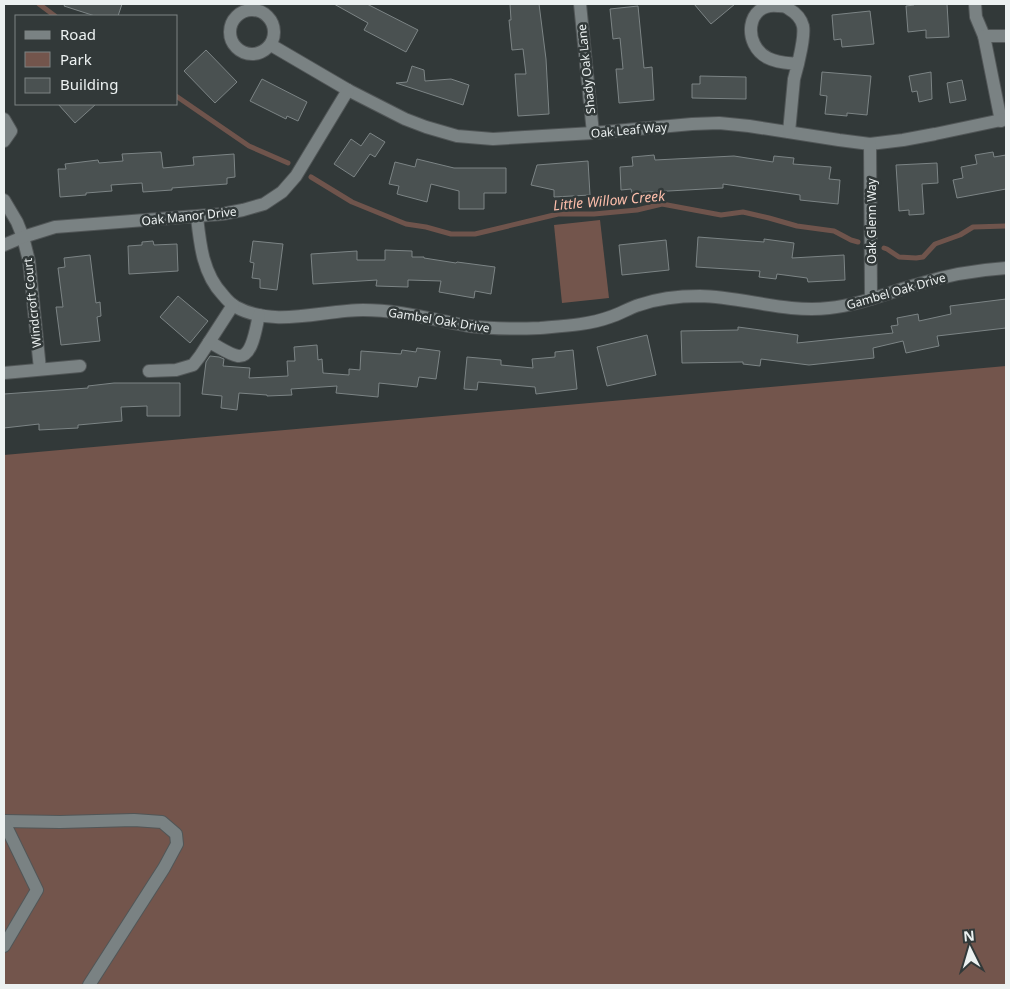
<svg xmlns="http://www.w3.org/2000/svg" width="1010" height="989" viewBox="0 0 1010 989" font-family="'Noto Sans',sans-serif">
  <rect width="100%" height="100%" fill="#323939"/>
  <g fill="#73554c">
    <polygon points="600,220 609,298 562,303 554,225"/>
    <polygon points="1006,366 1006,985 4,985 4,455"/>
  </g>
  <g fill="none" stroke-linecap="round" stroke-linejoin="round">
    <g stroke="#6f544c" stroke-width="5">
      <polyline points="39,4 55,16"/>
      <polyline points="176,96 249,146 288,163"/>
      <polyline points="311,177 352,202 406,224 426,227 451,234 475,234 558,214 594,214 637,210 662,204 721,215 743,212 769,218 797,226 834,231 851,240 858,242"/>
      <polyline points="884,248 887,249 899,257 916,258 923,257 935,244 960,235 973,227 1006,226"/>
    </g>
  </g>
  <g fill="#4a5151" stroke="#7c8485">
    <polygon points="65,4 122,4 118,16 95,16 64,6"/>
    <polygon points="334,4 367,4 418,30 406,52 364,30 368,23"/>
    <polygon points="510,4 539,4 546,59 549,114 518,116 515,74 526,74 523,49 512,50 509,20 511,20"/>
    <polygon points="694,4 735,4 711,24"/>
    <polygon points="914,4 947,4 949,37 926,38 926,30 908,32 906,6 914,5"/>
    <polygon points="638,6 644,68 652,67 654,100 619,103 616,69 623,69 620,38 613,39 610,9"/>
    <polygon points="870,11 874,44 842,47 841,39 834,40 832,15"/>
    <polygon points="206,50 237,82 215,103 184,71"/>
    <polygon points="412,66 424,70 425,81 451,79 469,85 463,105 396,83 407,82"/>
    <polygon points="822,72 871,76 867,115 847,113 847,116 825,114 827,96 820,95"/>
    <polygon points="931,72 932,99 919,102 917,91 912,92 909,76"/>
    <polygon points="700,76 746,77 746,99 692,98 692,84 700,84"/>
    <polygon points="262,79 307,102 298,121 287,116 286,119 250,101"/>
    <polygon points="962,80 966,100 950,103 947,83"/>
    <polygon points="58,104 96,104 75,123"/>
    <polygon points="370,133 385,142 375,157 370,154 354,177 334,164 351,139 361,146"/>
    <polygon points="161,152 163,168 194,165 193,157 234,154 235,177 227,178 227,184 172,188 172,190 143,192 142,183 111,185 112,191 86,193 86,195 60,197 58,169 66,169 65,164 98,160 99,163 123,161 122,154"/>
    <polygon points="993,152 994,157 1006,155 1006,189 957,198 953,180 963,178 961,167 977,164 975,155"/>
    <polygon points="654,155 655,160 734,156 773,162 774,156 794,158 793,164 831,167 829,179 840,180 838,204 800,200 800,195 723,184 723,188 632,193 631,189 621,190 620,167 633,166 632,157"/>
    <polygon points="417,159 454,168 506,168 506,193 484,193 484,209 459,209 459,191 431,184 427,202 397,194 399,186 389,184 395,162 415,167"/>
    <polygon points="588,161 590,195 554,197 554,190 531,185 537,165"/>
    <polygon points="937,163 938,183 922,184 924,214 909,215 909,210 899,211 896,165"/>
    <polygon points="698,237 764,242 764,239 794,243 792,258 844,255 845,280 808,282 807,278 777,274 776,279 759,277 760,271 696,267"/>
    <polygon points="666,240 669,270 622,275 619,245"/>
    <polygon points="153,241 154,245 177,244 178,271 129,274 128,246 142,245 142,242"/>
    <polygon points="253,241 283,244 277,290 260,288 260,279 252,278 254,263 250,262"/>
    <polygon points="385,250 412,251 412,257 424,257 424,258 456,263 457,262 495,267 491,294 475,291 474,298 439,292 441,281 408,280 408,287 376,286 377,280 313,284 311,254 357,251 357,260 385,260"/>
    <polygon points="90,255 96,303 100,302 101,316 97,317 100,341 61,345 56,307 63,307 58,268 65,267 64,258"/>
    <polygon points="178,296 208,321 190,343 160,317"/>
    <polygon points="1006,299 1006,328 937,336 939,346 906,353 903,341 873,348 874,358 809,365 761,359 760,366 743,364 743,362 682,363 681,331 738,330 738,327 798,335 797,343 893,333 891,326 898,325 897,318 918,314 919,321 951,314 950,306"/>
    <polygon points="647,335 656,375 607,386 597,347"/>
    <polygon points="317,345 318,360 322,359 323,373 349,375 349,369 360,370 361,351 401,354 402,350 416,352 417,348 440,351 436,379 419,377 417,387 379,383 378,397 336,393 337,386 291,389 292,395 267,396 267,395 239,393 237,410 221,408 222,396 202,394 206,362 210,356 219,357 224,359 223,366 250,368 249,378 288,376 287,361 295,361 294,347"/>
    <polygon points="573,350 577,389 536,394 535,387 478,382 477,390 464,389 467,357 501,360 501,365 533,368 532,359 555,357 555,352"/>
    <polygon points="114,383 180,383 180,416 147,416 147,406 121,407 122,421 78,425 78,428 39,430 39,424 4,428 4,394 88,388 88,386"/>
  </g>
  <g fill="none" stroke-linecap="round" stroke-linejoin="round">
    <g stroke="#515657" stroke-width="14">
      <g id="minor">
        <polyline points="580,4 593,133"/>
        <polyline points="975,4 976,17 984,36 1001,121"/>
        <circle cx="252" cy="32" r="22"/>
        <polyline points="984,36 1006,36"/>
        <polyline points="271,45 348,90 405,119 426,127 457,136 493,139 593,133 692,124 719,123 749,126 839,140 870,144 903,140 935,134 1006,119"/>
        <polyline points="4,119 11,131 4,141"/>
        <path d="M789,132l5,-53 4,-15c-10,-1 -21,-1 -30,-6 -26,-13 -22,-56 10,-52 5,0 8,0 11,3 7,4 12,9 14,17 2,11 -3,28 -5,38"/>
        <polyline points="870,144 871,299"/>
        <polyline points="4,200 17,222 23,237 29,261 40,369"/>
        <path d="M197,217c3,28 6,57 26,78 4,5 8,9 13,12 38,21 87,3 127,3 37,0 71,10 106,16 23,3 48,3 71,2 24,-2 48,-3 70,-11 10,-3 19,-9 29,-12 20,-7 40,-9 61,-9 43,1 86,17 129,12 31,-3 60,-16 90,-24 28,-9 58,-14 87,-16"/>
        <polyline points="4,245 23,237 55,227 222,214 243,210 264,204 282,192 296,176 348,90"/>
        <path d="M209,342c9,4 19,12 29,14 15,2 18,-30 21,-41"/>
        <polyline points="149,371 176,370 193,365 200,356 233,305"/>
        <polyline points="4,373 80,366"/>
        <polyline points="4,821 60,822 134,820 162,822 176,834 177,844 164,868 89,985"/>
        <polyline points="4,822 37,890 4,946"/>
      </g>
    </g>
    <use href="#minor" stroke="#7a8283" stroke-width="12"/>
  </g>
  <g text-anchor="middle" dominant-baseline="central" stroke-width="5" stroke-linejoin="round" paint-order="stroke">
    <g font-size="12" fill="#ecf1f1" stroke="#323939">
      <text transform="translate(586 69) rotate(-96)">Shady Oak Lane</text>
      <text transform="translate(629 130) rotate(-5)">Oak Leaf Way</text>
      <text transform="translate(189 216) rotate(-6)">Oak Manor Drive</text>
      <text transform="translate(871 221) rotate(-90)">Oak Glenn Way</text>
      <text transform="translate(896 291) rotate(-16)">Gambel Oak Drive</text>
      <text transform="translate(32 303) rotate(-96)">Windcroft Court</text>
      <text transform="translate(439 320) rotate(9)">Gambel Oak Drive</text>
    </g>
    <g font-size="14" font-style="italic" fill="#fdbeab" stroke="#323939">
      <text transform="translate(609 200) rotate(-5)">Little Willow Creek</text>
    </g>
  </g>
  <rect width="1010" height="989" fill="none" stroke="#ecf1f1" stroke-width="10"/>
  <rect x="15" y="15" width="162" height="90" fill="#323939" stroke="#7c8383"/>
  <rect x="25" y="31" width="25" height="8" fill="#7a8283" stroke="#7c8383"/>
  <text x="60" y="40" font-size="15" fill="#ecf1f1">Road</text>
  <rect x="25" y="52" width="25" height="15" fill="#73554c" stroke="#7c8383"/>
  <text x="60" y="65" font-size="15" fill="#ecf1f1">Park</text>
  <rect x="25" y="78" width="25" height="15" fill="#4a5151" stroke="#7c8383"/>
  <text x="60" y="90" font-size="15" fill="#ecf1f1">Building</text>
  <g transform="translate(970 949) rotate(355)" stroke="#323939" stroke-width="4" paint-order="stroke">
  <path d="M0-4L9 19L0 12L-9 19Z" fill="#ecf1f1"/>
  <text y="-8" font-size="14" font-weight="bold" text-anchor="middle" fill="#ecf1f1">N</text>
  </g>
</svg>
